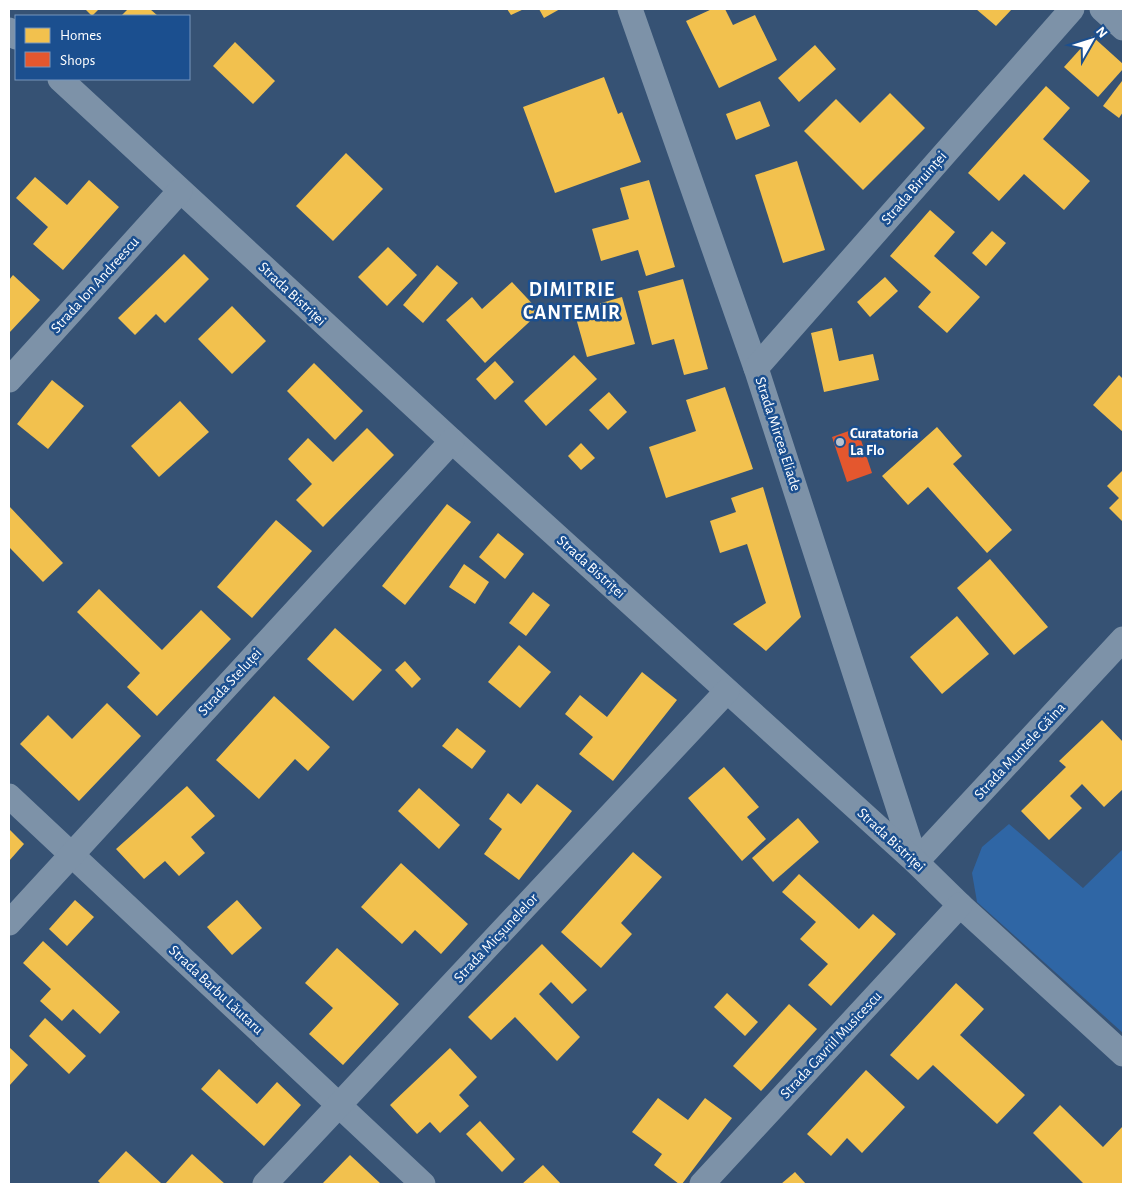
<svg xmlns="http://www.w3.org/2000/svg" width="1132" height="1193" viewBox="0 0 1132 1193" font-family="'Alegreya Sans',sans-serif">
  <rect width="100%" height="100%" fill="#365274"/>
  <polygon fill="#2f66a5" points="1009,824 1083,888 1123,849 1123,1033 977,902 972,873 982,847"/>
  <g fill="#f2c14e">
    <polygon points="85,9 99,9 92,16"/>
    <polygon points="128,9 150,9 158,16 121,16"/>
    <polygon points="507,9 524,9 511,15"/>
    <polygon points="539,9 560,9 544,18"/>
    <polygon points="712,9 725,9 733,25 755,15 777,60 719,88 686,21"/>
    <polygon points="976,9 1012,9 996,26"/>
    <polygon points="1092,36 1123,64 1123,69 1098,97 1064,67"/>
    <polygon points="235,42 275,81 253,104 213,66"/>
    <polygon points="815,45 836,69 799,102 778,78"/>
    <polygon points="604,77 618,114 622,112 641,162 555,193 523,107"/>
    <polygon points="1122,81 1123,112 1119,118 1103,106"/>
    <polygon points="1046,86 1070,108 1043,139 1090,181 1064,210 1024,174 999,201 968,173"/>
    <polygon points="890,93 925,128 863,190 804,131 836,99 860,123"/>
    <polygon points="760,101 770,126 736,140 726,114"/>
    <polygon points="346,153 383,189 333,241 296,206"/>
    <polygon points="797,161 825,250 783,263 755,175"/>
    <polygon points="35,177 67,205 89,180 119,207 63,270 33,244 48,227 16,198"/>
    <polygon points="649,180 675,267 646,276 638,250 601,261 592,229 629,219 620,188"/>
    <polygon points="930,210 955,232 934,256 980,297 947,333 918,307 931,292 890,256"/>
    <polygon points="992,231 1006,243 986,266 972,253"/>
    <polygon points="388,247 417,275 387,306 358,277"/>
    <polygon points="184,254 209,279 165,323 156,314 135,335 118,318"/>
    <polygon points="437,265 458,283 423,323 403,305"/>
    <polygon points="13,275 40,300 9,333 9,280"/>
    <polygon points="885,277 898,291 870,317 857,302"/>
    <polygon points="683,279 708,369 684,375 674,339 652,345 638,291"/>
    <polygon points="512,282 540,312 485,363 446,320 472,297 482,309"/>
    <polygon points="622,297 635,344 587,357 574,311"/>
    <polygon points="232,306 266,341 232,374 198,339"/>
    <polygon points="832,328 839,361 873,354 879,380 824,392 811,333"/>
    <polygon points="574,355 597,379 546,426 524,401"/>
    <polygon points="495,361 514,382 495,400 476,379"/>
    <polygon points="314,363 363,411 335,440 287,391"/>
    <polygon points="1119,375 1123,379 1123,432 1093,405"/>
    <polygon points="52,380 84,406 48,449 17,424"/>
    <polygon points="725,387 753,469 666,498 649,447 696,431 686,400"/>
    <polygon points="609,392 627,412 608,430 589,410"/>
    <polygon points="180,401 209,432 159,477 131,446"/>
    <polygon points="937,427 962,456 953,464 1012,530 987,553 928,487 908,505 882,476"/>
    <polygon points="367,428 394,455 323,527 296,500 312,484 288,459 308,438 333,462"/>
    <polygon points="581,443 595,458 581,470 568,456"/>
    <polygon points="1123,470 1123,522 1109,508 1119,498 1107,486"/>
    <polygon points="763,487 801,617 766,651 733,624 766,603 747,544 720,553 710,521 736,512 731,498"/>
    <polygon points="447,504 471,522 405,605 382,586"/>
    <polygon points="9,506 63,563 43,582 9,547"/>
    <polygon points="276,520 312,551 252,618 217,587"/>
    <polygon points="498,533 524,554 505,579 479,557"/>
    <polygon points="990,559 1048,627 1014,655 957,588"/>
    <polygon points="464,564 489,582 475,604 449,587"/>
    <polygon points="99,589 162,650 201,610 231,639 157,716 127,687 140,673 77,612"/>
    <polygon points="533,592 550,605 526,636 509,623"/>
    <polygon points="957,616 989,654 942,694 910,657"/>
    <polygon points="335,628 382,670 353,701 307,659"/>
    <polygon points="519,645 551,672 520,708 488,682"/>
    <polygon points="405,661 421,679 412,688 395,670"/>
    <polygon points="642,672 677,700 613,781 579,754 593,737 565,714 580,695 607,717"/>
    <polygon points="274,696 330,747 308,771 295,759 259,799 216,760"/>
    <polygon points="107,703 141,736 79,801 20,744 48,715 72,739"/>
    <polygon points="1102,720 1123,742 1123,789 1104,807 1082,784 1070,796 1082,808 1049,840 1021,811 1066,767 1059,761"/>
    <polygon points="457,728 486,751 472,769 442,746"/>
    <polygon points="724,767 759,807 747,817 766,839 742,861 688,798"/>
    <polygon points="537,784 572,811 519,880 484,854 502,829 489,819 508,793 521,804"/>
    <polygon points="187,786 215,816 191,837 205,853 179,876 165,861 144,879 116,849"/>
    <polygon points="419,788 460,825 439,849 398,811"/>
    <polygon points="798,818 819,842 773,882 752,858"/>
    <polygon points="9,829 24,844 9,861"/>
    <polygon points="633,852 662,877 621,923 632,934 601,968 561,932"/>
    <polygon points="401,863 468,924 441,954 415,930 402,944 361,907"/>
    <polygon points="799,874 859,929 873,914 896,934 831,1006 808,985 828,964 800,939 816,922 782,892"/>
    <polygon points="75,900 94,917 67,946 49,929"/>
    <polygon points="237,900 262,928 232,955 207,927"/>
    <polygon points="43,941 120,1012 100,1034 73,1009 62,1021 40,1001 51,989 23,963"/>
    <polygon points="542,944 587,990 572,1004 551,982 539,994 580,1037 557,1061 515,1017 491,1040 468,1017"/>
    <polygon points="337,948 399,1004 343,1065 309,1034 333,1008 305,983"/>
    <polygon points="956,983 984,1009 960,1035 1025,1095 997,1124 933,1065 918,1080 890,1055"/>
    <polygon points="727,993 758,1022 745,1036 714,1007"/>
    <polygon points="789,1004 817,1029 761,1091 733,1066"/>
    <polygon points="45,1018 86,1056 69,1074 29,1036"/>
    <polygon points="9,1047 28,1065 9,1086"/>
    <polygon points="450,1048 477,1077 459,1095 469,1106 440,1133 430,1122 417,1134 390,1105"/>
    <polygon points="219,1069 257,1104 277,1082 301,1105 264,1146 201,1089"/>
    <polygon points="866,1070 905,1107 862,1153 847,1138 831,1156 807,1134"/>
    <polygon points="658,1098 688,1120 705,1098 732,1118 682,1184 679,1184 654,1165 662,1154 632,1132"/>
    <polygon points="1060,1105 1103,1147 1123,1126 1123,1184 1082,1184 1083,1183 1033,1133"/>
    <polygon points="480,1121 515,1159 502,1172 466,1134"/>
    <polygon points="126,1151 162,1184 101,1184 98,1181"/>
    <polygon points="192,1154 225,1184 165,1184"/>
    <polygon points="350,1155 381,1184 322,1184"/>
    <polygon points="543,1165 561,1184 522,1184"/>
    <polygon points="795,1172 806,1184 781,1184"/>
  </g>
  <polygon fill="#e4572e" points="857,428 872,473 847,482 832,437"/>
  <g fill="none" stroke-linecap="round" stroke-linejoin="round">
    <g stroke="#7d92a8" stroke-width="25">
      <polyline points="630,9 756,368 916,862 1123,639"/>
      <polyline points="1102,9 1123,28"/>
      <polyline points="9,30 16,37"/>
      <polyline points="60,79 452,441 916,862 960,905 1123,1054"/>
      <polyline points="756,368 1072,9"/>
      <polyline points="9,380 180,191"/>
      <polyline points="9,796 423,1184"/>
      <polyline points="9,923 452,441"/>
      <polyline points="265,1184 727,691"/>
      <polyline points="702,1184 960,905"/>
    </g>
  </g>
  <circle fill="#b9c2ce" stroke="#1b4f8f" stroke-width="2" cx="840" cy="442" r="5"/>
  <g text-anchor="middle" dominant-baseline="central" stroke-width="5" stroke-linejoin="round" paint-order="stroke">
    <g font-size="15" fill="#fff" stroke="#1b4f8f">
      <text transform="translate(914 188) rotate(-49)">Strada Biruinței</text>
      <text transform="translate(95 285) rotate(-48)">Strada Ion Andreescu</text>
      <text transform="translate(292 294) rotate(43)">Strada Bistriței</text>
      <text transform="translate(778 434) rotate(72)">Strada Mircea Eliade</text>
      <text transform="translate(591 567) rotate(42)">Strada Bistriței</text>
      <text transform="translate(230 682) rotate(-47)">Strada Steluței</text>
      <text transform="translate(1020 751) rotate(-47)">Strada Muntele Găina</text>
      <text transform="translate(891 840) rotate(43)">Strada Bistriței</text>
      <text transform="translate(496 938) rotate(-47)">Strada Micșunelelor</text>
      <text transform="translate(216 990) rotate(43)">Strada Barbu Lăutaru</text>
      <text transform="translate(831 1045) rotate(-47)">Strada Gavriil Musicescu</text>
    </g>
    <g font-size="15" font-weight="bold" fill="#fff" stroke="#1b4f8f" text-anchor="start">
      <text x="850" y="433">Curatatoria<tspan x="850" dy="17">La Flo</tspan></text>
    </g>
    <g font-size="20" font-weight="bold" letter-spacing="1" fill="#fff" stroke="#1b4f8f">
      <text x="572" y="290">DIMITRIE<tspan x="572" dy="23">CANTEMIR</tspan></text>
    </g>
  </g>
  <rect width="1132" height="1193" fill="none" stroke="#ffffff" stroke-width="20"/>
  <rect x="15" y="15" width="175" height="65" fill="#1b4f8f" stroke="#7695bc"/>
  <rect x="25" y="28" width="25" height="15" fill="#f2c14e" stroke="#7695bc"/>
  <text x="60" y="40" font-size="15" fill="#ffffff">Homes</text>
  <rect x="25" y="52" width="25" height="15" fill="#e4572e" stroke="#7695bc"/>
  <text x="60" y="65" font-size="15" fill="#ffffff">Shops</text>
  <g transform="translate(1092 40) rotate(51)" stroke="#1b4f8f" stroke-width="4" paint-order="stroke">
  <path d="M0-4L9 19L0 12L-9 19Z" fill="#ffffff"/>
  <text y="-8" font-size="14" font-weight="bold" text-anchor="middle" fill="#ffffff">N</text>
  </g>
</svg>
